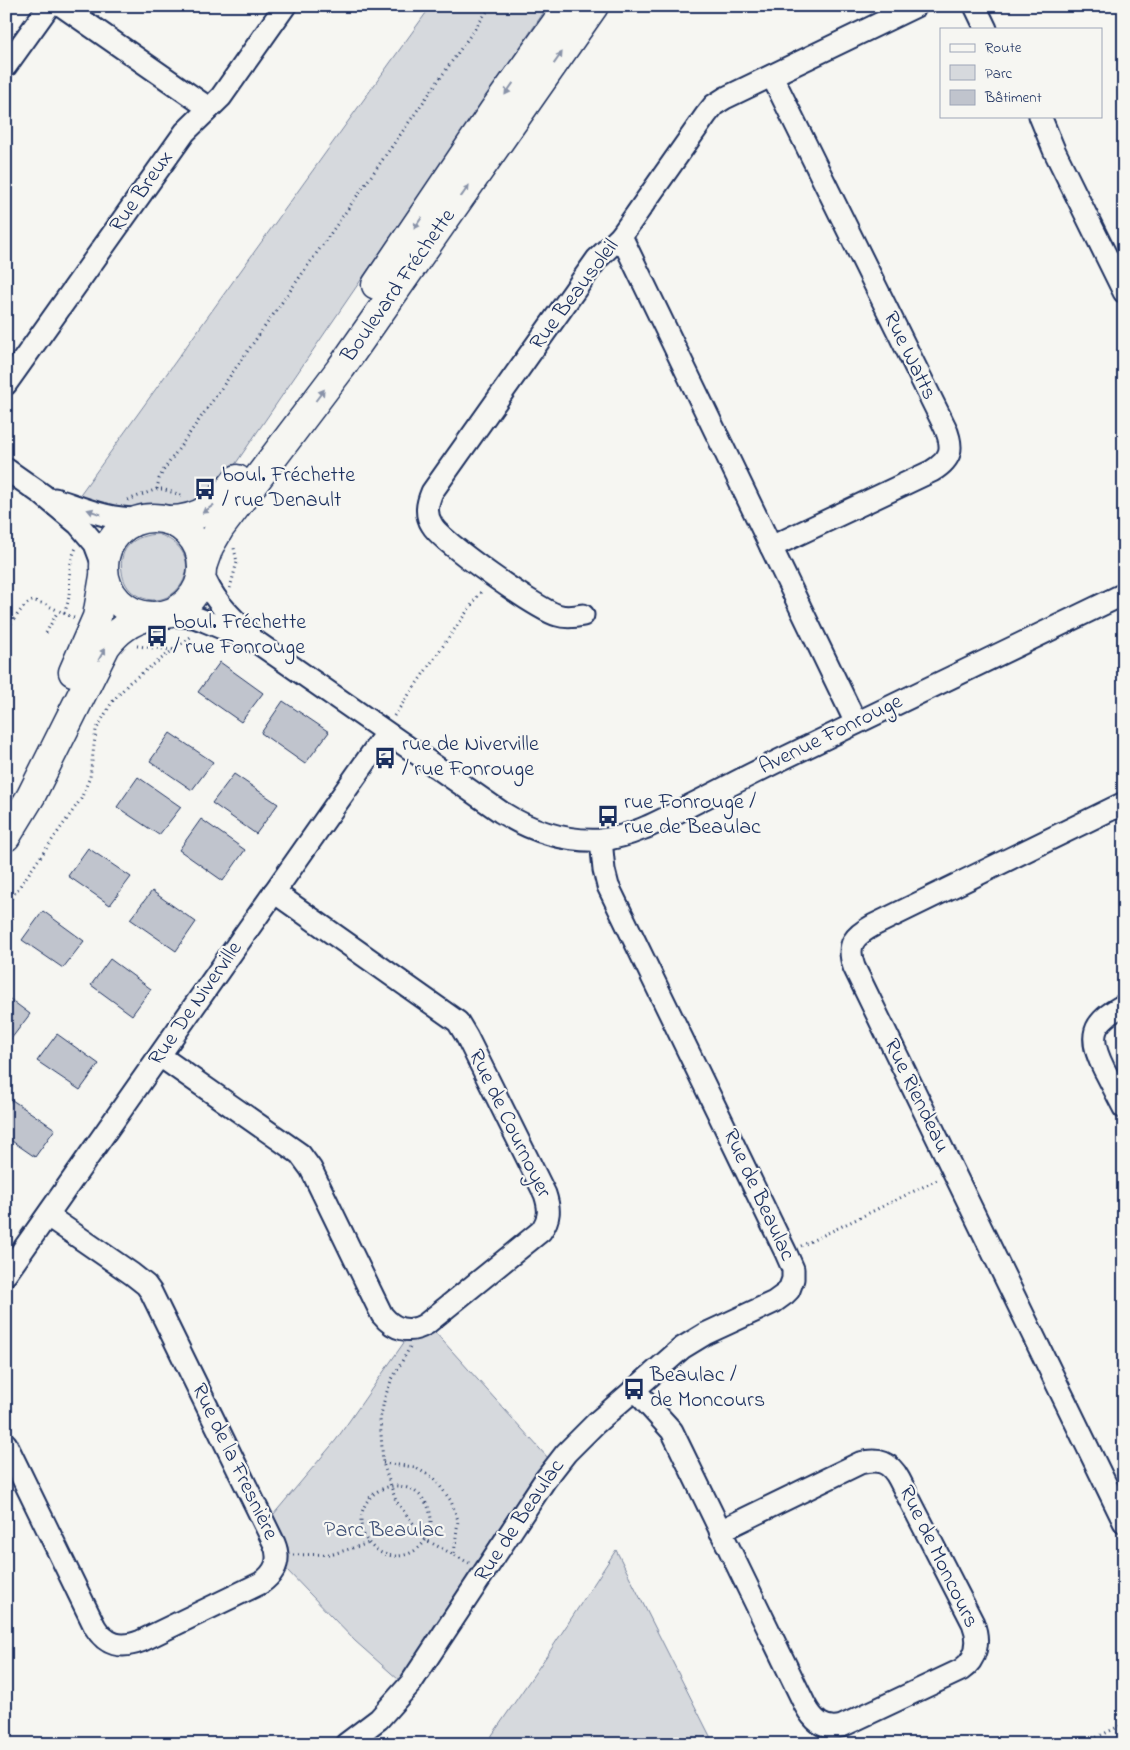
<svg xmlns="http://www.w3.org/2000/svg" width="1130" height="1750" viewBox="0 0 1130 1750" font-family="'Indie Flower',sans-serif">
  <rect width="100%" height="100%" fill="#f6f6f2"/>
  <filter id="ink" filterUnits="userSpaceOnUse"><feTurbulence type="fractalNoise" baseFrequency=".02" numOctaves="2"/><feDisplacementMap in="SourceGraphic" scale="10" xChannelSelector="R" yChannelSelector="G"/><feConvolveMatrix kernelMatrix="1 2 1 2 8 2 1 2 1" color-interpolation-filters="sRGB"/></filter>
  <g filter="url(#ink)">
    <g fill="#d6d9dd" stroke="#78849e">
      <polygon points="431,6 548,6 219,488 183,514 162,507 120,510 76,500"/>
      <path d="M158,534c58,21 16,86 -23,60 -7,-4 -12,-13 -13,-22 -4,-25 13,-37 36,-38z"/>
      <polygon points="434,1331 548,1458 530,1481 399,1680 355,1641 286,1569 288,1547 273,1515 336,1440 405,1341 422,1339"/>
      <polygon points="616,1550 714,1744 486,1744 548,1654"/>
    </g>
    <g fill="#c0c4cd" stroke="#1b2f5e">
      <polygon points="220,662 263,693 241,722 198,692"/>
      <polygon points="283,701 329,732 305,764 261,733"/>
      <polygon points="170,733 213,762 192,790 150,761"/>
      <polygon points="234,774 278,804 256,834 212,803"/>
      <polygon points="138,777 181,807 159,835 117,807"/>
      <polygon points="201,819 245,850 223,881 179,850"/>
      <polygon points="88,848 131,877 110,905 68,876"/>
      <polygon points="152,891 196,922 176,951 130,919"/>
      <polygon points="43,911 84,941 63,968 22,940"/>
      <polygon points="110,959 151,989 132,1015 91,985"/>
      <polygon points="6,996 30,1014 8,1043 6,1042"/>
      <polygon points="57,1034 99,1064 80,1090 37,1061"/>
      <polygon points="12,1100 55,1129 35,1157 6,1137 6,1107"/>
    </g>
    <g fill="none" stroke-linecap="round" stroke-linejoin="round">
      <g stroke="#1b2f5e" stroke-width="25">
        <g id="minor">
          <polyline points="62,6 200,102 208,109"/>
          <polyline points="975,6 986,29"/>
          <polyline points="6,66 49,6"/>
          <polyline points="1040,116 1054,150 1124,292"/>
          <polyline points="621,236 856,723"/>
          <polyline points="6,384 185,132 221,97 285,6"/>
          <polyline points="6,469 43,495 78,524 95,544 104,568"/>
          <path d="M55,499c30,10 54,21 87,20"/>
          <path d="M771,547l161,-76c20,-12 22,-23 13,-44l-173,-351"/>
          <path d="M202,571c9,27 27,44 47,63"/>
          <path d="M168,615l26,2 11,4 53,22 243,169c29,18 64,30 100,28 31,-3 61,-20 88,-34 30,-15 60,-31 91,-46 114,-56 229,-111 344,-166"/>
          <path d="M583,615c-9,2 -17,3 -26,0 -20,-6 -116,-73 -125,-90 -7,-11 -5,-21 0,-33l165,-233 24,-23 85,-121 8,-10 11,-7 191,-92"/>
          <path d="M1124,803l-250,122c-20,11 -28,19 -20,42l270,555"/>
          <path d="M1124,1005c-33,17 -36,32 -20,64 7,13 13,26 20,39"/>
          <path d="M160,1056l140,98 11,15 71,146c12,15 28,19 44,9l115,-93c9,-13 9,-22 4,-37l-78,-157 -9,-15 -184,-130"/>
          <polyline points="6,1274 386,733"/>
          <path d="M634,1389l38,42 133,274c8,15 19,26 37,21l119,-56c16,-11 19,-29 12,-47l-74,-144c-9,-17 -20,-21 -39,-16l-140,68"/>
          <path d="M6,1444l89,183c11,18 26,22 46,14l120,-58c15,-11 20,-23 13,-40l-123,-251 -5,-7 -14,-11 -84,-58"/>
          <polyline points="346,1744 379,1719 411,1683 545,1480 566,1453 596,1423 682,1348 705,1334 774,1302 785,1294 789,1290 793,1279 793,1269 786,1253 608,886 604,870 601,840"/>
        </g>
      </g>
      <g stroke="#1b2f5e" stroke-width="31">
        <g id="major">
          <polyline points="376,285 494,110 568,6"/>
          <circle cx="153" cy="567" r="49"/>
          <path d="M169,520c33,0 49,-16 68,-41"/>
          <polyline points="203,564 209,547 220,528 341,368 594,6"/>
          <polyline points="73,672 97,617 104,576"/>
          <path d="M6,837l25,-41 75,-150c12,-16 25,-25 44,-30"/>
        </g>
      </g>
      <g stroke="#1b2f5e" stroke-width="3" stroke-dasharray="1 4" stroke-linecap="butt">
        <polyline points="157,489 159,479 163,471 491,6"/>
        <polyline points="128,500 157,489 162,489 184,496"/>
        <polyline points="230,588 237,562 234,548"/>
        <polyline points="64,613 74,618"/>
        <path d="M6,632c5,-8 18,-30 27,-31 7,0 23,9 31,12 11,-22 0,-42 12,-65"/>
        <polyline points="46,633 58,611"/>
        <polyline points="137,646 173,650"/>
        <polyline points="394,716 482,590"/>
        <polyline points="6,906 81,799 90,777 96,730 112,702 130,682 192,636"/>
        <polyline points="801,1246 939,1179"/>
        <polyline points="410,1347 391,1381 385,1397 380,1419 383,1463 396,1501 426,1540 469,1563"/>
        <polyline points="383,1463 414,1467 434,1478 451,1501 458,1520 454,1554"/>
        <circle cx="396" cy="1521" r="35"/>
        <polyline points="293,1555 333,1554 369,1543"/>
        <polyline points="1083,1744 1124,1724"/>
      </g>
      <use href="#minor" stroke="#f6f6f2" stroke-width="21"/>
      <use href="#major" stroke="#f6f6f2" stroke-width="28"/>
    </g>
    <defs><path id="oneway-solid" d="M-6-.8H1V-3.2L6.5 0L1 3.2V.8H-6Z" transform="scale(1.25)"/></defs>
    <g fill="#8892a8">
      <use href="#oneway-solid" transform="translate(558 58) rotate(-55)"/>
      <use href="#oneway-solid" transform="translate(509 89) rotate(125)"/>
      <use href="#oneway-solid" transform="translate(465 191) rotate(-55)"/>
      <use href="#oneway-solid" transform="translate(418 223) rotate(124)"/>
      <use href="#oneway-solid" transform="translate(320 395) rotate(-53)"/>
      <use href="#oneway-solid" transform="translate(208 509) rotate(144)"/>
      <use href="#oneway-solid" transform="translate(94 512) rotate(-161)"/>
      <use href="#oneway-solid" transform="translate(102 654) rotate(-61)"/>
    </g>
  </g>
  <defs>
    <g id="bus-bare" transform="scale(1.725)"><path d="M-5-6H5V4H4V6H2V4H-2V6H-4V4H-5ZM-3.5-4V0h7V-4ZM-3.5 1.2v1.5H-2V1.2ZM2 1.2v1.5H3.5V1.2Z" fill="#1b2f5e" stroke="#f6f6f2" stroke-width="2.5" paint-order="stroke"/></g>
  </defs>
  <g fill-rule="evenodd">
    <use href="#bus-bare" x="205" y="489"/>
    <use href="#bus-bare" x="157" y="636"/>
    <use href="#bus-bare" x="385" y="758"/>
    <use href="#bus-bare" x="608" y="816"/>
    <use href="#bus-bare" x="634" y="1389"/>
  </g>
  <g text-anchor="middle" dominant-baseline="central" stroke-width="4.5" stroke-linejoin="round" paint-order="stroke">
    <g font-size="22" fill="#1b2f5e" stroke="#f6f6f2">
      <text transform="translate(142 192) rotate(-55)">Rue Breux</text>
      <text transform="translate(399 286) rotate(-55)">Boulevard Fréchette</text>
      <text transform="translate(575 295) rotate(-53)">Rue Beausoleil</text>
      <text transform="translate(909 356) rotate(64)">Rue Watts</text>
      <text transform="translate(831 735) rotate(-26)">Avenue Fonrouge</text>
      <text transform="translate(196 1004) rotate(-55)">Rue De Niverville</text>
      <text transform="translate(916 1096) rotate(64)">Rue Riendeau</text>
      <text transform="translate(509 1124) rotate(64)">Rue de Cournoyer</text>
      <text transform="translate(758 1195) rotate(65)">Rue de Beaulac</text>
      <text transform="translate(234 1462) rotate(64)">Rue de la Fresnière</text>
      <text transform="translate(520 1521) rotate(-56)">Rue de Beaulac</text>
      <text transform="translate(938 1557) rotate(64)">Rue de Moncours</text>
    </g>
    <g font-size="22" fill="#1b2f5e" stroke="#f6f6f2" text-anchor="start">
      <text x="222" y="476">boul. Fréchette<tspan x="222" dy="25">/ rue Denault</tspan></text>
      <text x="173" y="623">boul. Fréchette<tspan x="173" dy="25">/ rue Fonrouge</tspan></text>
      <text x="402" y="745">rue de Niverville<tspan x="402" dy="25">/ rue Fonrouge</tspan></text>
      <text x="624" y="803">rue Fonrouge /<tspan x="624" dy="25">rue de Beaulac</tspan></text>
      <text x="650" y="1376">Beaulac /<tspan x="650" dy="25">de Moncours</tspan></text>
    </g>
    <g font-size="22" fill="#405177" stroke="#f6f6f2">
      <text x="384" y="1531">Parc Beaulac</text>
    </g>
  </g>
  <rect width="1130" height="1750" fill="none" stroke="#f6f6f2" stroke-width="25"/>
  <rect x="12" y="12" width="1105" height="1725" fill="none" stroke="#1b2f5e" stroke-width="2" filter="url(#ink)"/>
  <rect x="940" y="28" width="162" height="90" fill="#f6f6f2" stroke="#9ea6b7"/>
  <rect x="950" y="44" width="25" height="8" fill="#f6f6f2" stroke="#9ea6b7"/>
  <text x="985" y="52" font-size="15" fill="#1b2f5e">Route</text>
  <rect x="950" y="65" width="25" height="15" fill="#d6d9dd" stroke="#9ea6b7"/>
  <text x="985" y="78" font-size="15" fill="#1b2f5e">Parc</text>
  <rect x="950" y="90" width="25" height="15" fill="#c0c4cd" stroke="#9ea6b7"/>
  <text x="985" y="102" font-size="15" fill="#1b2f5e">Bâtiment</text>
</svg>
